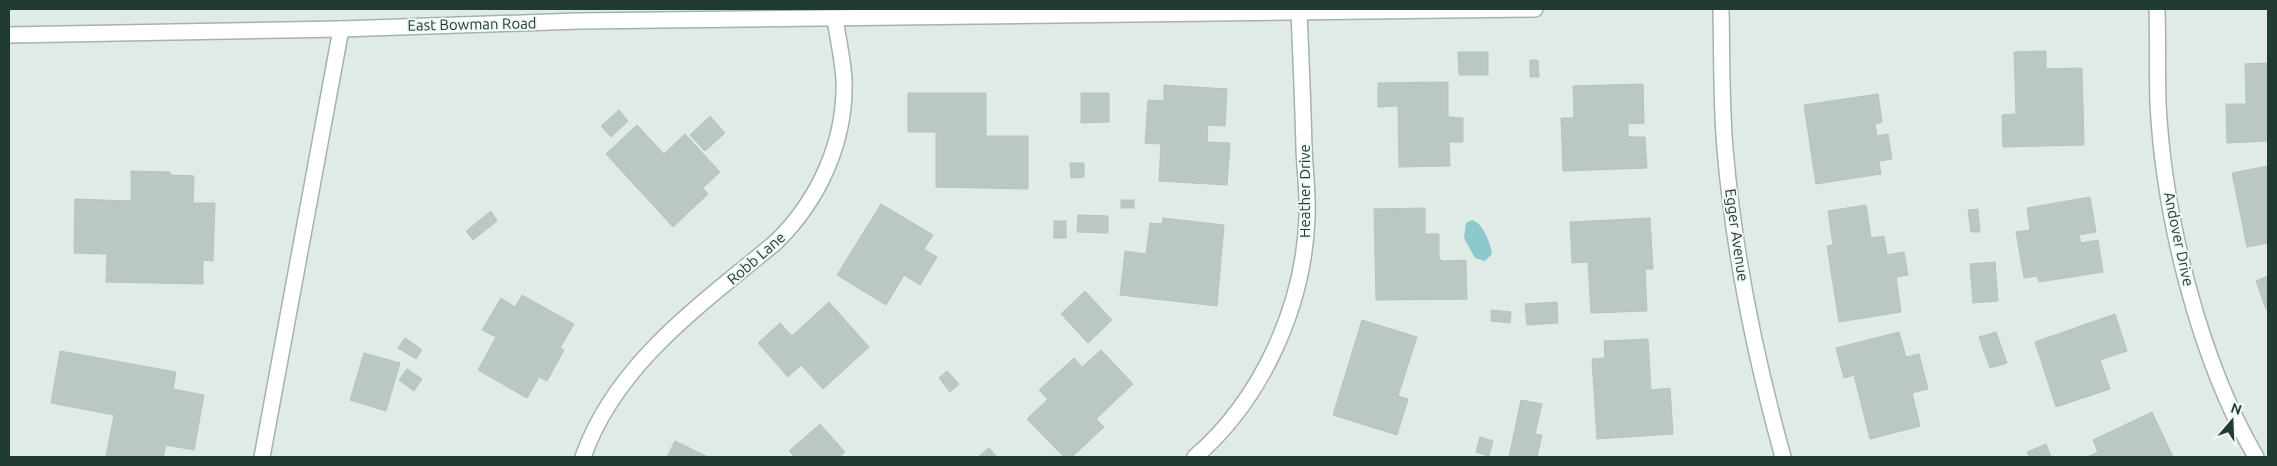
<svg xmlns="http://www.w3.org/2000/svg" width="2277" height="466" viewBox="0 0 2277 466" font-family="Ubuntu,sans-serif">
  <rect width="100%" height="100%" fill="#e1ebe6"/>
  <path fill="#8bc9ce" d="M1472,220c10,1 19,25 20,34l-7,7 -10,-3 -11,-20 2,-15z"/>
  <g fill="#bac8c1" stroke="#b4c4bc">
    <polygon points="2046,51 2046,69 2082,68 2084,145 2003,147 2002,115 2016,114 2014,52"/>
    <polygon points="1458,52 1488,52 1488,75 1459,75"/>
    <polygon points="1530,60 1538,60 1539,77 1530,77"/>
    <polygon points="2268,63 2268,141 2227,143 2226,104 2246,104 2245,64"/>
    <polygon points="1448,82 1448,117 1463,118 1463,142 1449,142 1450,166 1399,167 1398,106 1378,107 1378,83"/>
    <polygon points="1643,84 1644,123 1628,124 1628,137 1645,137 1647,168 1563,171 1561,118 1574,118 1573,86"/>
    <polygon points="1164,85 1227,89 1225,126 1208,125 1207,142 1230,143 1227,185 1159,181 1161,144 1145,143 1148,100 1164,101"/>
    <polygon points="908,93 986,93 986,136 1028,136 1028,189 936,187 936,132 908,132"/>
    <polygon points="1081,93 1109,93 1109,122 1081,123"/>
    <polygon points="1878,94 1882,122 1875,124 1877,136 1888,134 1892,159 1879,161 1881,174 1816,184 1804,105"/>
    <polygon points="619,110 628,121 611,137 601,126"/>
    <polygon points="710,116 725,133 705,151 690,135"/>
    <polygon points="637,125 664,154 685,134 720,172 703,188 708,194 673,227 606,154"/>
    <polygon points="1070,163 1084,163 1084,177 1071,178"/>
    <polygon points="2268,166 2268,243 2247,247 2232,173"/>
    <polygon points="131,171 170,172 170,175 194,176 193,203 215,203 213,261 203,260 203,284 106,282 107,254 74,253 75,199 131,201"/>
    <polygon points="2090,197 2096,232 2079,235 2081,243 2098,240 2103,272 2039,282 2037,276 2024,278 2016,232 2030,230 2027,208"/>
    <rect x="1121" y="200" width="13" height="8"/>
    <polygon points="881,204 933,235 924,249 937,257 920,285 904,275 886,305 837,275"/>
    <polygon points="1866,205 1871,238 1884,236 1887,255 1904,252 1908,275 1896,277 1901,312 1839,322 1827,246 1833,245 1828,211"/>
    <polygon points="1425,208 1425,234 1439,234 1439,258 1442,261 1466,260 1467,299 1376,300 1374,209"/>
    <polygon points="1978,209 1980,232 1971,232 1968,210"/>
    <polygon points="491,211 497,221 473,240 466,231"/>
    <polygon points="1078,215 1108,216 1108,233 1077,232"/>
    <polygon points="1163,218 1224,225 1217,306 1120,295 1125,251 1146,254 1150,223 1162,224"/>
    <polygon points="1650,218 1653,269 1645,269 1647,311 1591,313 1588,262 1572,263 1570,222"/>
    <rect x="1054" y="221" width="12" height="17"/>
    <polygon points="1995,262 1998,301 1973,303 1970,264"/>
    <polygon points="2268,276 2268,308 2266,309 2256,281"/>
    <polygon points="1085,291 1112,320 1088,343 1061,314"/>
    <polygon points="522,295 574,324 560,348 564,350 547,381 539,377 527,398 478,370 496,337 482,330 501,298 515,307"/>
    <polygon points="829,302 869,347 823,389 801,365 788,377 758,343 780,323 792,336"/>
    <polygon points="1557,302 1558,323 1527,325 1525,304"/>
    <polygon points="1491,310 1511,312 1510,323 1491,321"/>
    <polygon points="2115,314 2127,351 2100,360 2110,389 2056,407 2035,342"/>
    <polygon points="1362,320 1417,337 1398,396 1408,399 1397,435 1333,415"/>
    <polygon points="1899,332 1906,357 1919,354 1928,389 1912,393 1920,426 1870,439 1854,375 1844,378 1836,348"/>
    <polygon points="1996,332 2007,363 1990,368 1979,337"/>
    <polygon points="405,338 422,350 416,359 398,348"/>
    <polygon points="1648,339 1651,390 1670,388 1673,434 1597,439 1592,359 1605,358 1604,341"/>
    <polygon points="1101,350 1133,384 1096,419 1104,427 1072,457 1064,457 1027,419 1048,399 1039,390 1074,358 1082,367"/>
    <polygon points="60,351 176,372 173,389 204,395 194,450 166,445 163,457 106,457 114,415 51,403"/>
    <polygon points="364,353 400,363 386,411 350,400"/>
    <polygon points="407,369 422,379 414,391 399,380"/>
    <polygon points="947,371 959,384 950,392 939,378"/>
    <polygon points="1521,400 1542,404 1535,434 1542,435 1537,457 1509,457"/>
    <polygon points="2152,412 2173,457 2087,457 2098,452 2093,440"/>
    <polygon points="820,424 845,452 839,457 795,457 789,451"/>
    <polygon points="1480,437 1493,441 1489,456 1476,452"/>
    <polygon points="675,441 708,457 667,457"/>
    <polygon points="2046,444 2051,457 2029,457 2027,452"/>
    <polygon points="989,448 997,457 978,457"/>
  </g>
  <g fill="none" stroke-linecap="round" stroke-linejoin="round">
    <g stroke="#a4b3ac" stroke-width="18">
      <g id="minor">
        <path d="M2157,9c1,31 0,63 1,95 6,113 41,255 98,353"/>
        <polyline points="262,457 341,29"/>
        <path d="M583,457c33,-94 119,-153 193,-215 43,-42 70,-101 68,-162 -1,-20 -6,-41 -9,-61"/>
        <path d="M1195,457c67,-58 109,-151 112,-240 1,-23 -2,-46 -3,-68 -1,-45 -3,-91 -5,-136"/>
      </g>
    </g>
    <g stroke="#a4b3ac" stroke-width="18">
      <g id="tertiary">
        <path d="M1721,9c1,46 0,93 4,140 9,105 30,207 58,308"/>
        <polyline points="9,35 341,29 579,21 1535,9"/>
      </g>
    </g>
    <use href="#minor" stroke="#fff" stroke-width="15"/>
    <use href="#tertiary" stroke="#fff" stroke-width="15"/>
  </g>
  <g text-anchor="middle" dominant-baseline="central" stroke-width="4" stroke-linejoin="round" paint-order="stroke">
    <g font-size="15" fill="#223b32" stroke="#f1f8f4">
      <text transform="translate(472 24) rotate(-1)">East Bowman Road</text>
      <text transform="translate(1304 191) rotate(-90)">Heather Drive</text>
      <text transform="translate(1737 235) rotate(82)">Egger Avenue</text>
      <text transform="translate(2179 239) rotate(78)">Andover Drive</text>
      <text transform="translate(756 258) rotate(-41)">Robb Lane</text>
    </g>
  </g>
  <rect width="2277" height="466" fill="none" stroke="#223b32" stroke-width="20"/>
  <g transform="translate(2232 421) rotate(19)" stroke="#f1f8f4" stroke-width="4" paint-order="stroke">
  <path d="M0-4L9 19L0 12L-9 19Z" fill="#223b32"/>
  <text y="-8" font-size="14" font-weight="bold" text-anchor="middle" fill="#223b32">N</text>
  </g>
</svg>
